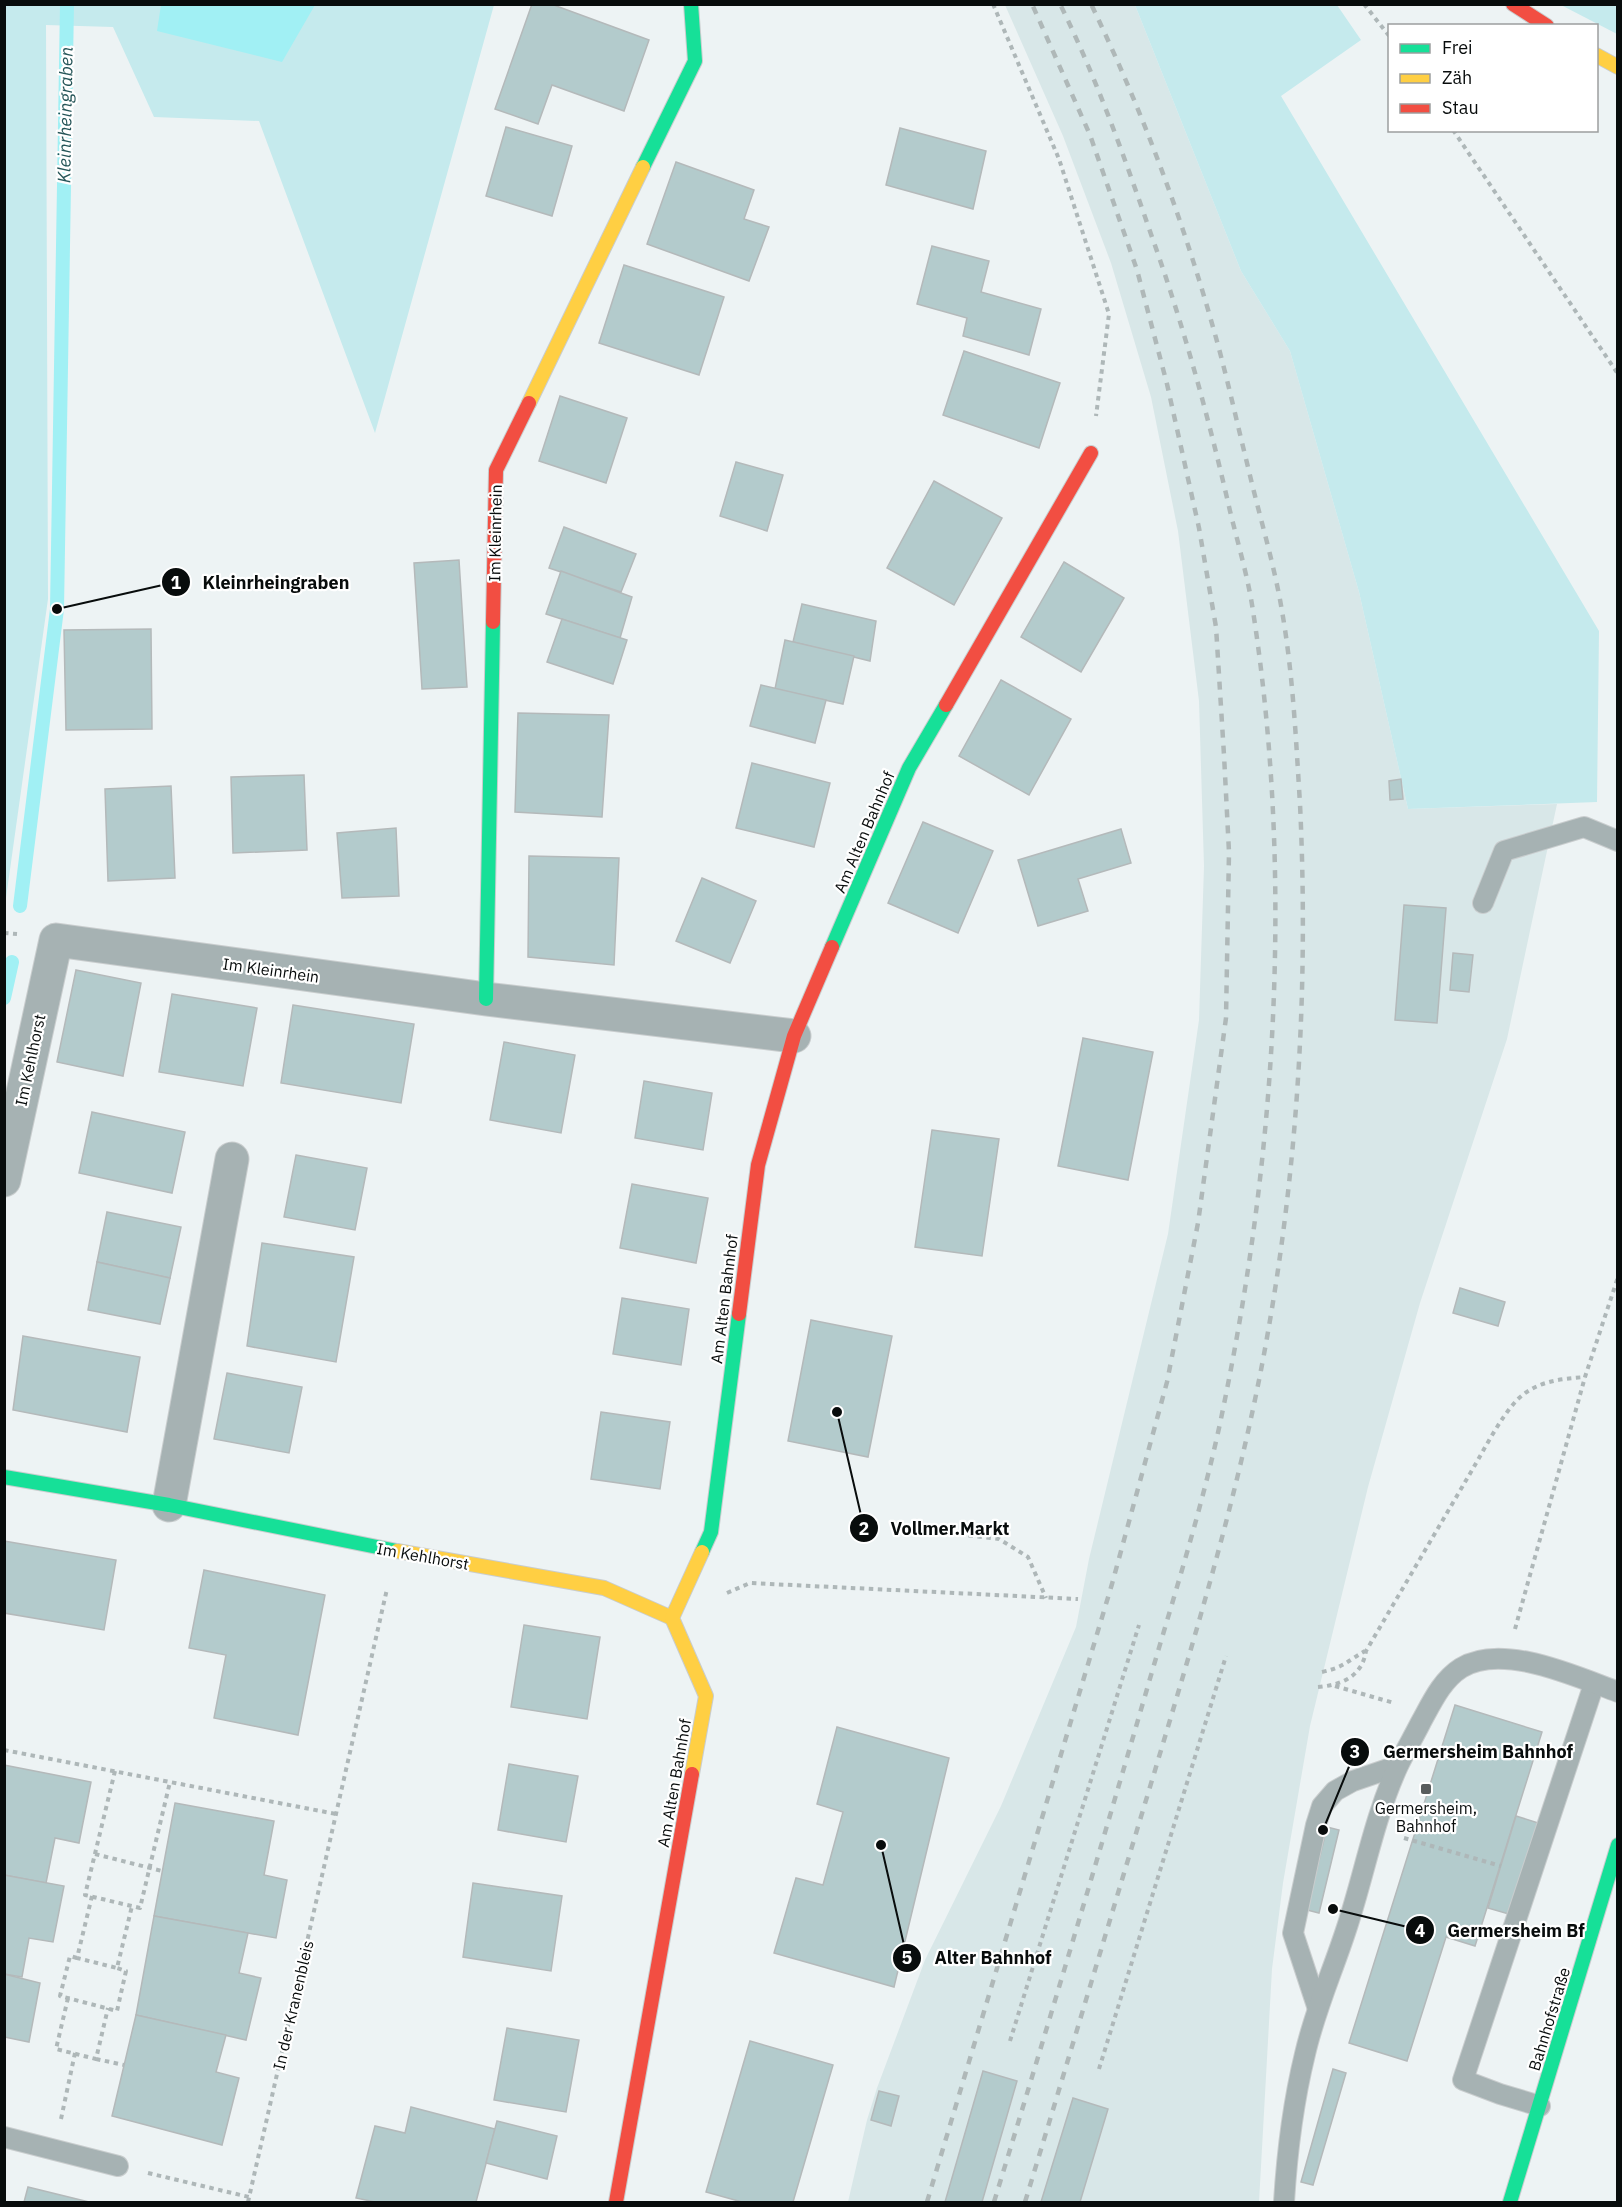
<svg xmlns="http://www.w3.org/2000/svg" width="1622" height="2207" viewBox="0 0 1622 2207" font-family="'IBM Plex Sans',sans-serif">
  <rect width="100%" height="100%" fill="#edf3f4"/>
  <polygon fill="#d8e7e8" points="1005,5 1135,5 1241,271 1290,351 1359,592 1408,809 1557,804 1507,1039 1420,1303 1368,1487 1310,1726 1283,1883 1272,1969 1259,2202 848,2202 867,2120 877,2088 925,1960 1001,1806 1076,1627 1089,1559 1168,1234 1199,1020 1204,866 1199,701 1178,531 1151,397 1111,263 1063,136"/>
  <g fill="#c5eaed">
    <polygon points="5,5 494,5 375,433 259,121 154,117 113,27 46,25 48,599 5,905"/>
    <polygon points="1135,5 1337,5 1361,40 1281,96 1599,631 1597,802 1408,809 1359,592 1290,351 1241,271"/>
    <polygon points="1561,5 1617,5 1617,34"/>
  </g>
  <polygon fill="#a1f0f4" points="161,5 161,4 315,5 282,62 157,31"/>
  <g fill="none" stroke-linecap="round" stroke-linejoin="round">
    <g stroke="#a1f0f4" stroke-width="14">
      <polyline points="20,906 57,609 67,4"/>
      <polyline points="4,998 12,962"/>
    </g>
  </g>
  <g fill="#b3cbcc" stroke="#b4b9ba" stroke-width="1.5">
    <polygon points="532,4 551,4 649,40 624,111 552,85 538,124 495,109"/>
    <polygon points="506,127 572,146 552,216 486,196"/>
    <polygon points="900,128 986,151 973,209 886,185"/>
    <polygon points="676,162 754,190 744,219 769,227 749,281 647,244"/>
    <polygon points="932,246 989,261 981,292 1041,309 1029,355 963,336 967,318 917,304"/>
    <polygon points="624,265 724,297 699,375 599,343"/>
    <polygon points="964,351 1060,383 1039,448 943,415"/>
    <polygon points="560,396 627,418 606,483 539,461"/>
    <polygon points="736,462 783,475 767,531 720,516"/>
    <polygon points="934,481 1002,518 954,605 887,568"/>
    <polygon points="564,527 636,554 621,592 549,568"/>
    <polygon points="459,560 467,687 422,689 414,563"/>
    <polygon points="1064,562 1124,598 1081,672 1021,637"/>
    <polygon points="561,571 632,597 620,638 546,614"/>
    <polygon points="802,604 876,621 870,661 793,642"/>
    <polygon points="562,619 627,640 613,684 547,662"/>
    <polygon points="151,629 152,729 66,730 64,630"/>
    <polygon points="785,640 854,656 843,704 775,689"/>
    <polygon points="1001,680 1071,719 1029,795 959,756"/>
    <polygon points="761,685 826,700 815,743 750,726"/>
    <polygon points="518,713 609,715 602,817 515,812"/>
    <polygon points="752,763 830,783 814,847 736,828"/>
    <polygon points="304,775 307,850 233,853 231,777"/>
    <polygon points="1401,779 1403,799 1390,800 1389,781"/>
    <polygon points="171,786 175,878 108,881 105,789"/>
    <polygon points="923,822 993,851 958,933 888,903"/>
    <polygon points="396,828 399,896 342,898 337,833"/>
    <polygon points="1121,829 1131,863 1078,879 1088,911 1038,926 1018,860"/>
    <polygon points="529,856 619,858 614,965 528,957"/>
    <polygon points="702,878 756,901 730,963 676,941"/>
    <polygon points="1404,905 1446,908 1437,1023 1395,1020"/>
    <polygon points="1453,953 1473,955 1469,992 1450,990"/>
    <polygon points="76,970 141,983 123,1076 57,1062"/>
    <polygon points="172,994 257,1008 243,1086 159,1072"/>
    <polygon points="293,1005 414,1024 401,1103 281,1083"/>
    <polygon points="1083,1038 1153,1052 1128,1180 1058,1166"/>
    <polygon points="504,1042 575,1055 561,1133 490,1120"/>
    <polygon points="644,1081 712,1093 703,1150 635,1138"/>
    <polygon points="92,1112 185,1132 172,1193 79,1173"/>
    <polygon points="932,1130 999,1139 982,1256 915,1247"/>
    <polygon points="296,1155 367,1168 355,1230 284,1217"/>
    <polygon points="632,1184 708,1198 696,1263 620,1248"/>
    <polygon points="107,1212 181,1227 170,1278 97,1262"/>
    <polygon points="262,1243 354,1257 336,1362 247,1346"/>
    <polygon points="97,1262 170,1278 160,1324 88,1310"/>
    <polygon points="1460,1288 1505,1302 1498,1326 1453,1313"/>
    <polygon points="622,1298 689,1309 681,1365 613,1354"/>
    <polygon points="811,1320 892,1336 868,1457 788,1441"/>
    <polygon points="23,1336 140,1357 127,1432 13,1410"/>
    <polygon points="227,1373 302,1387 289,1453 214,1439"/>
    <polygon points="601,1412 670,1422 660,1489 591,1479"/>
    <polygon points="4,1541 116,1560 104,1630 4,1613"/>
    <polygon points="204,1570 325,1595 298,1735 214,1718 226,1655 189,1648"/>
    <polygon points="524,1625 600,1637 587,1719 511,1707"/>
    <polygon points="1455,1705 1542,1732 1475,1946 1446,1937 1407,2061 1349,2043"/>
    <polygon points="837,1727 949,1758 894,1987 774,1953 796,1878 823,1885 843,1812 817,1804"/>
    <polygon points="509,1764 578,1776 566,1842 498,1830"/>
    <polygon points="4,1765 91,1782 79,1843 55,1838 46,1883 4,1875"/>
    <polygon points="175,1803 274,1821 264,1875 287,1880 276,1938 154,1916"/>
    <polygon points="1516,1816 1554,1828 1526,1919 1488,1908"/>
    <polygon points="1327,1827 1339,1830 1319,1913 1307,1910"/>
    <polygon points="4,1875 64,1886 53,1942 29,1938 22,1977 4,1974"/>
    <polygon points="473,1883 562,1896 551,1971 463,1957"/>
    <polygon points="154,1916 248,1933 239,1973 261,1978 246,2040 136,2015"/>
    <polygon points="4,1974 40,1983 29,2042 4,2037"/>
    <polygon points="136,2015 226,2035 216,2072 239,2078 222,2145 112,2116"/>
    <polygon points="507,2028 579,2040 566,2112 494,2100"/>
    <polygon points="750,2041 833,2065 793,2202 742,2202 706,2192"/>
    <polygon points="1333,2069 1346,2073 1313,2185 1301,2182"/>
    <polygon points="983,2071 1017,2081 982,2202 945,2202"/>
    <polygon points="879,2091 899,2096 891,2126 871,2120"/>
    <polygon points="1073,2098 1108,2109 1080,2202 1041,2202"/>
    <polygon points="411,2107 495,2129 476,2202 375,2202 356,2198 375,2126 405,2133"/>
    <polygon points="497,2121 557,2136 547,2179 486,2163"/>
    <polygon points="28,2187 89,2202 24,2202"/>
  </g>
  <g fill="none" stroke-linecap="round" stroke-linejoin="round">
    <g stroke="#c9cdce" stroke-width="22">
      <g id="lane">
        <polyline points="1483,903 1504,851 1584,827 1618,841"/>
        <polyline points="1317,2006 1293,1933 1316,1825 1322,1806 1335,1791 1353,1781 1397,1766"/>
        <polyline points="1540,2106 1500,2094 1463,2080 1594,1684"/>
        <polyline points="4,2137 118,2166"/>
        <path d="M1284,2202c3,-49 9,-99 21,-148 10,-44 27,-81 41,-124 18,-54 28,-112 52,-164 7,-15 16,-30 23,-44 11,-20 21,-42 40,-54 41,-26 116,9 157,24"/>
      </g>
    </g>
    <g stroke="#c9cdce" stroke-width="35">
      <g id="street">
        <polyline points="4,1180 56,940 486,999 794,1036"/>
        <polyline points="169,1505 232,1159"/>
      </g>
    </g>
    <g stroke="#c9cdce" stroke-width="16">
      <g id="fast">
        <polyline points="643,167 695,61 691,4"/>
        <polyline points="832,947 909,768 946,705"/>
        <polyline points="486,999 493,622"/>
        <polyline points="4,1477 169,1505 397,1551"/>
        <polyline points="702,1552 711,1532 739,1314"/>
        <polyline points="1510,2202 1618,1845"/>
      </g>
    </g>
    <g stroke="#c9cdce" stroke-width="16">
      <g id="slow">
        <polyline points="1596,55 1618,67"/>
        <polyline points="529,403 643,167"/>
        <polyline points="397,1551 604,1588 672,1618"/>
        <polyline points="692,1774 706,1696 672,1618 702,1552"/>
      </g>
    </g>
    <g stroke="#c9cdce" stroke-width="16">
      <g id="jam">
        <polyline points="1513,4 1547,26"/>
        <polyline points="493,622 496,470 529,403"/>
        <polyline points="946,705 1091,453"/>
        <polyline points="739,1314 758,1165 794,1036 832,947"/>
        <polyline points="616,2202 692,1774"/>
      </g>
    </g>
    <g stroke="#aeb7b8" stroke-width="4" stroke-dasharray="4.5 4.5" stroke-linecap="butt">
      <polyline points="993,4 1059,159 1109,314 1096,416"/>
      <polyline points="1364,4 1390,37"/>
      <polyline points="1453,130 1618,374"/>
      <polyline points="4,933 17,934"/>
      <polyline points="897,1527 999,1539 1028,1557 1046,1598"/>
      <polyline points="727,1593 750,1583 1078,1599"/>
      <polyline points="1515,1629 1585,1377 1618,1277"/>
      <path d="M1322,1672c23,-5 25,-11 43,-21"/>
      <polyline points="1335,1686 1394,1703"/>
      <path d="M1318,1687c23,-2 44,-10 48,-36 34,-58 68,-116 102,-174 14,-23 31,-58 49,-77 19,-19 43,-21 68,-23"/>
      <polyline points="4,1750 336,1814"/>
      <polyline points="115,1771 85,1895 140,1908 170,1782"/>
      <polyline points="1404,1838 1501,1866"/>
      <polyline points="95,1854 162,1871"/>
      <polyline points="92,1896 77,1958 117,1968 132,1906"/>
      <polyline points="77,1958 70,1956 60,1996 117,2011 126,1971 117,1968"/>
      <polyline points="68,1998 56,2049 96,2059 108,2008"/>
      <polyline points="1010,2041 1139,1625"/>
      <polyline points="96,2059 124,2065"/>
      <polyline points="1099,2069 1226,1656"/>
      <polyline points="61,2119 75,2053"/>
      <polyline points="148,2173 249,2197"/>
      <polyline points="248,2202 387,1589"/>
    </g>
    <use href="#lane" stroke="#a6b2b3" stroke-width="20"/>
    <use href="#street" stroke="#a6b2b3" stroke-width="33"/>
    <use href="#fast" stroke="#16e098" stroke-width="14"/>
    <use href="#slow" stroke="#ffcf43" stroke-width="14"/>
    <use href="#jam" stroke="#f24e42" stroke-width="14"/>
    <g stroke="#afb8b8" stroke-width="4.5" stroke-dasharray="8 8" stroke-linecap="butt">
      <polyline points="927,2202 1112,1584 1167,1382 1198,1223 1226,1018 1229,852 1224,755 1216,627 1199,528 1167,384 1137,270 1090,135 1032,4"/>
      <path d="M994,2202c52,-170 103,-341 153,-513 27,-94 58,-189 77,-285 53,-258 69,-533 29,-793 -5,-34 -15,-67 -23,-100 -21,-92 -46,-184 -78,-274 -27,-78 -55,-158 -92,-233"/>
      <path d="M1025,2202c43,-141 85,-283 128,-425 40,-134 81,-269 108,-407 36,-187 48,-376 39,-566 -4,-64 -7,-130 -18,-193 -8,-48 -23,-96 -34,-144 -10,-40 -19,-81 -30,-122 -32,-117 -74,-231 -127,-341"/>
    </g>
  </g>
  <rect fill="#585d5d" stroke="#fff" stroke-width="2" x="1420" y="1783" width="12" height="12" rx="3"/>
  <g text-anchor="middle" dominant-baseline="central" stroke-width="4.5" stroke-linejoin="round" paint-order="stroke">
    <g font-size="16" fill="#080c0c" stroke="#fff">
      <text transform="translate(495 533) rotate(-89)">Im Kleinrhein</text>
      <text transform="translate(864 832) rotate(-67)">Am Alten Bahnhof</text>
      <text transform="translate(271 970) rotate(8)">Im Kleinrhein</text>
      <text transform="translate(30 1060) rotate(-78)">Im Kehlhorst</text>
      <text transform="translate(724 1299) rotate(-83)">Am Alten Bahnhof</text>
      <text transform="translate(423 1556) rotate(10)">Im Kehlhorst</text>
      <text transform="translate(674 1783) rotate(-80)">Am Alten Bahnhof</text>
      <text transform="translate(293 2005) rotate(-77)">In der Kranenbleis</text>
      <text transform="translate(1549 2019) rotate(-73)">Bahnhofstraße</text>
    </g>
    <g font-size="16" fill="#080c0c" stroke="#fff">
      <text x="1426" y="1808">Germersheim,<tspan x="1426" dy="18">Bahnhof</tspan></text>
    </g>
    <g font-size="18" font-style="italic" fill="#255558" stroke="#fff">
      <text transform="translate(65 115) rotate(-89)">Kleinrheingraben</text>
    </g>
  </g>
  <path fill="none" stroke="#080c0c" stroke-width="2" d="M57 609L176 582M837 1412L864 1528M1323 1830L1355 1752M1333 1909L1420 1930M881 1845L907 1958"/>
  <g fill="#080c0c" stroke="#fff" stroke-width="2">
    <circle cx="57" cy="609" r="6"/>
    <circle cx="837" cy="1412" r="6"/>
    <circle cx="1323" cy="1830" r="6"/>
    <circle cx="1333" cy="1909" r="6"/>
    <circle cx="881" cy="1845" r="6"/>
    <circle cx="176" cy="582" r="15"/>
    <circle cx="864" cy="1528" r="15"/>
    <circle cx="1355" cy="1752" r="15"/>
    <circle cx="1420" cy="1930" r="15"/>
    <circle cx="907" cy="1958" r="15"/>
  </g>
  <g font-size="18" text-anchor="middle" font-weight="bold" fill="#fff">
    <text x="176" y="589">1</text>
    <text x="864" y="1535">2</text>
    <text x="1355" y="1758">3</text>
    <text x="1420" y="1937">4</text>
    <text x="907" y="1964">5</text>
  </g>
  <g font-size="18" text-anchor="middle" font-weight="bold" fill="#080c0c" stroke="#fff" stroke-width="4.5" stroke-linejoin="round" paint-order="stroke">
    <text x="276" y="589">Kleinrheingraben</text>
    <text x="950" y="1535">Vollmer.Markt</text>
    <text x="1478" y="1758">Germersheim Bahnhof</text>
    <text x="1516" y="1937">Germersheim Bf</text>
    <text x="993" y="1964">Alter Bahnhof</text>
  </g>
  <rect width="1622" height="2207" fill="none" stroke="#080c0c" stroke-width="12"/>
  <rect x="1388" y="24" width="210" height="108" fill="#ffffff" stroke="#9c9e9e" stroke-width="1.5"/>
  <rect x="1400" y="44" width="30" height="9" fill="#16e098" stroke="#9c9e9e" stroke-width="1.5"/>
  <text x="1442" y="54" font-size="18" fill="#080c0c">Frei</text>
  <rect x="1400" y="74" width="30" height="9" fill="#ffcf43" stroke="#9c9e9e" stroke-width="1.5"/>
  <text x="1442" y="84" font-size="18" fill="#080c0c">Zäh</text>
  <rect x="1400" y="104" width="30" height="9" fill="#f24e42" stroke="#9c9e9e" stroke-width="1.5"/>
  <text x="1442" y="114" font-size="18" fill="#080c0c">Stau</text>
</svg>
